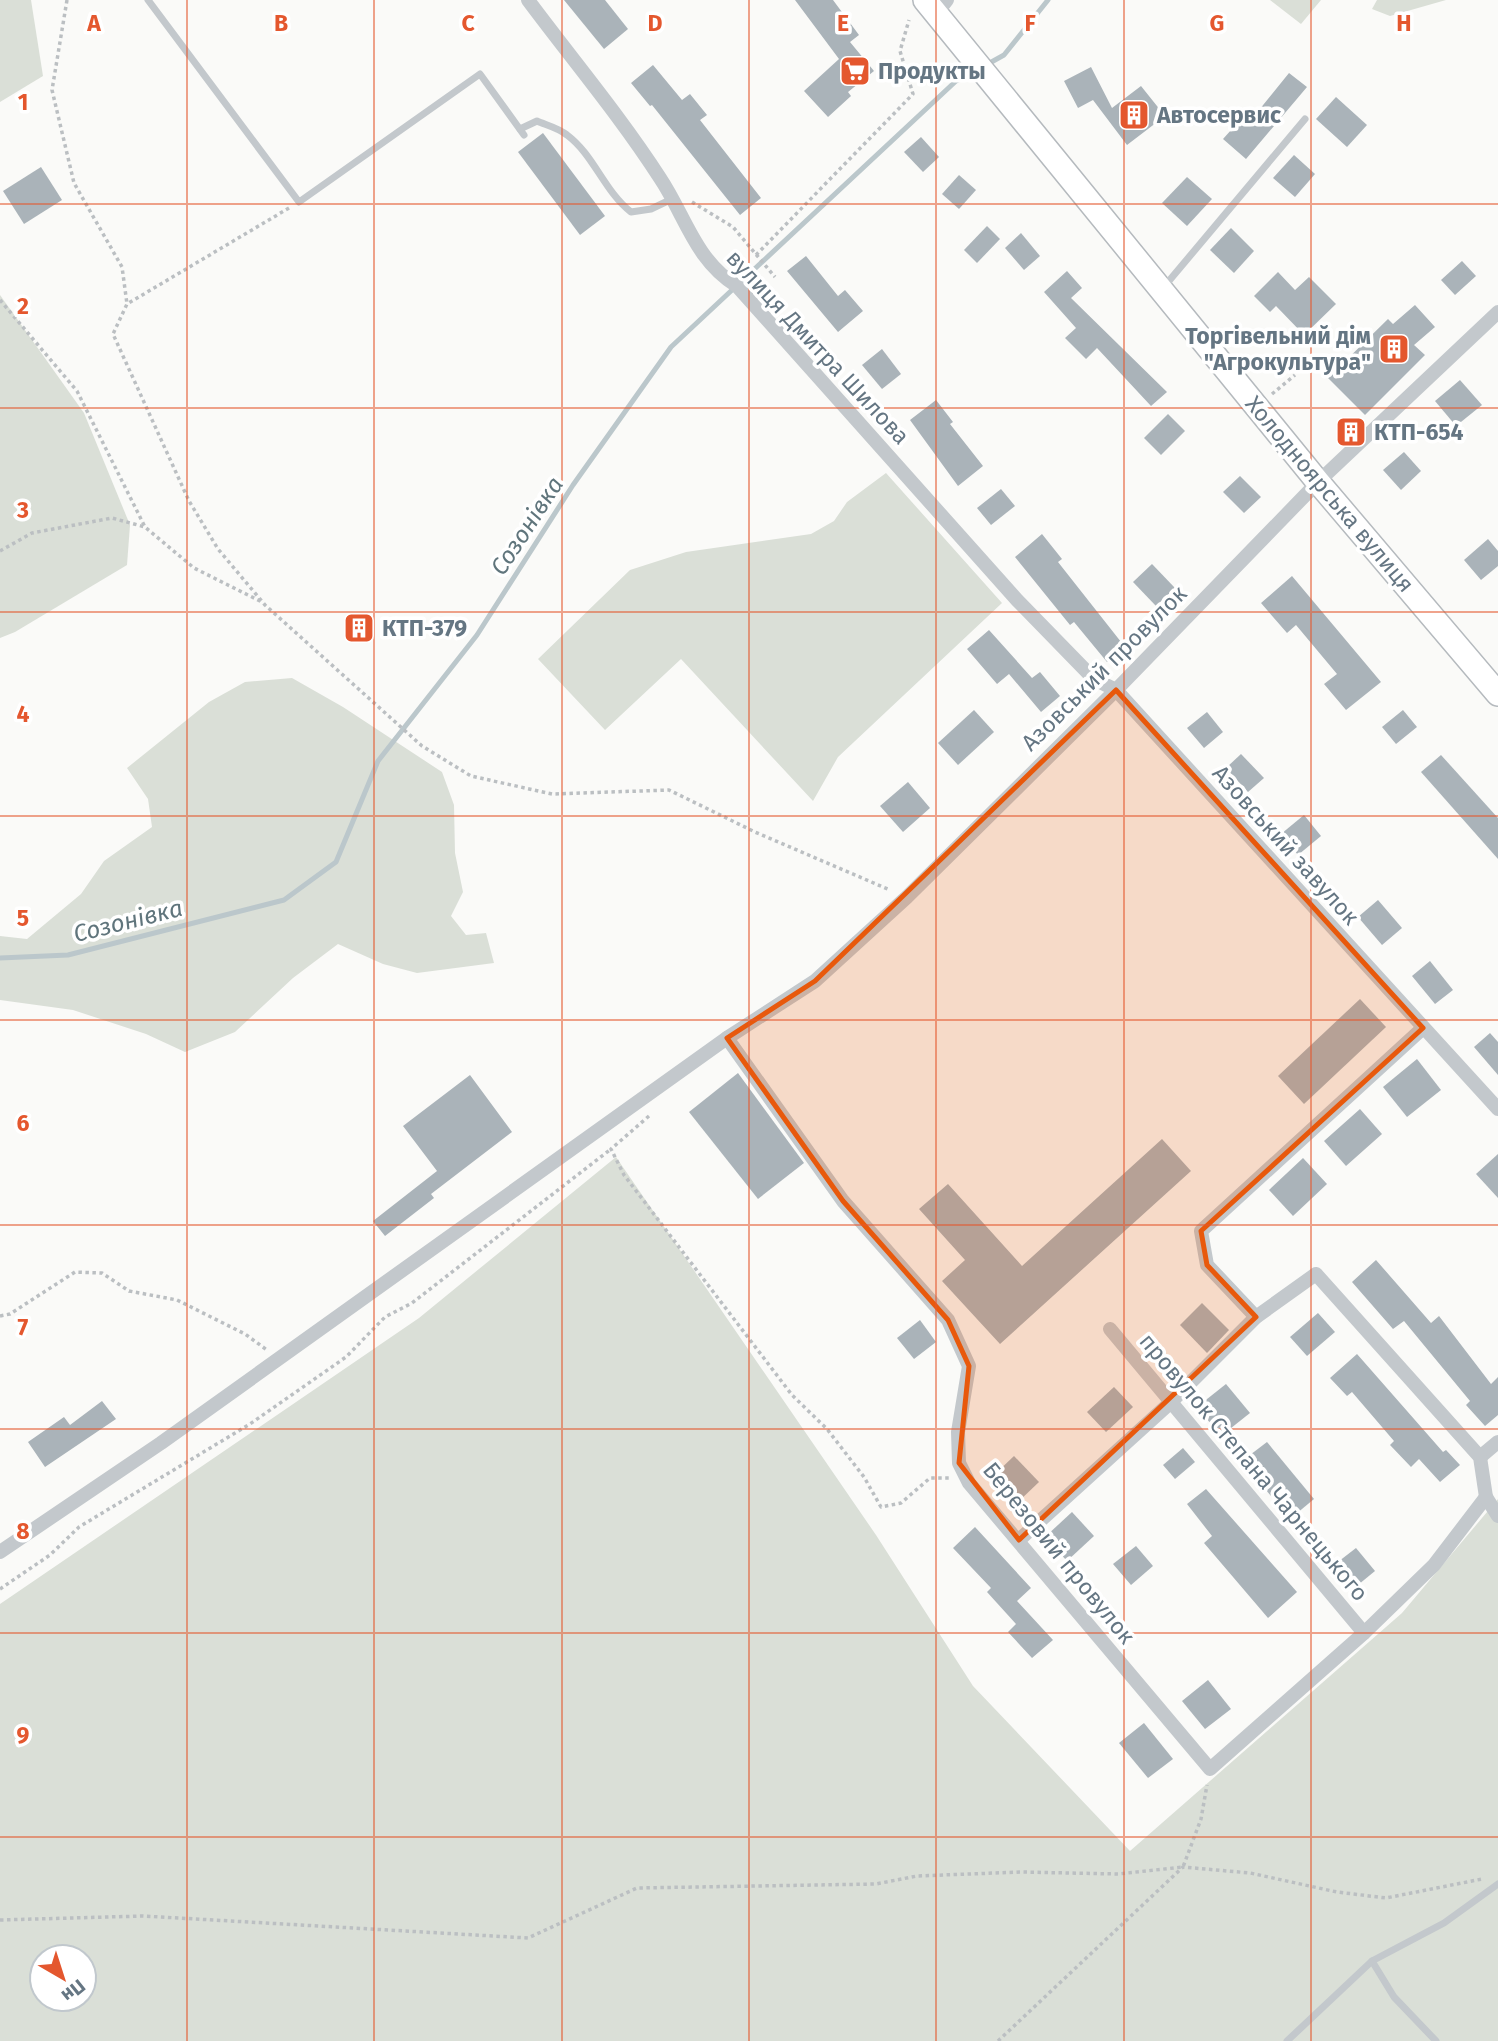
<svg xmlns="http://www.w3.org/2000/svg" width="1498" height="2041" viewBox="0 0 1498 2041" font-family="'Fira Sans',sans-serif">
  <rect width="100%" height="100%" fill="#fafaf8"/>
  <g fill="#dadfd7" fill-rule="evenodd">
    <polygon points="0,0 31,0 43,76 0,102"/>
    <polygon points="1270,0 1321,0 1301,24"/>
    <polygon points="1377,0 1446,0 1390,16 1372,9"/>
    <polygon points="0,295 84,413 130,525 127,565 15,632 0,638"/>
    <polygon points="886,473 1002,603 838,757 813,801 681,659 605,730 538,659 630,570 686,552 811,534 834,521 847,502"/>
    <polygon points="292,678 343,707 442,772 454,805 455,853 463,892 451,916 466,935 486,933 494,963 417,973 383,964 338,944 293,978 235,1032 185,1052 146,1034 73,1010 0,1000 0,936 27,939 81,894 104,861 152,827 148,799 127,768 209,702 245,682"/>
    <path d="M616,1157l260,378 97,151 157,165 272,-238 96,-114v542h-1498v-437l419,-286zM42,1957h42v42h-42z"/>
  </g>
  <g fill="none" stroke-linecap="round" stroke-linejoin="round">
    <g stroke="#bbc7cb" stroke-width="5">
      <polyline points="986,65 1004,55 1048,0"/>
      <polyline points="0,958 68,955 284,900 336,862 378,761 477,635 573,485 671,347 956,81 974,71"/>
    </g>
  </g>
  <g fill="#aab3b9">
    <polygon points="564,0 605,0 628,29 604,49"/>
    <polygon points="795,0 833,0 859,35 850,42 874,71 848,92 851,96 828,117 804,91 839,59"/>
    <polygon points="653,65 682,100 690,94 707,115 700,120 761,198 740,215 652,105 650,106 631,83"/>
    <polygon points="1091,67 1112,108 1141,86 1165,116 1127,145 1093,100 1078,108 1064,81"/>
    <polygon points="1289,73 1307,87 1246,159 1223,139 1249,110 1255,115"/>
    <polygon points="1336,97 1367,125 1347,147 1316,119"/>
    <polygon points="543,133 605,216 580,235 518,152"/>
    <polygon points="921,137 939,157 923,172 904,152"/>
    <polygon points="1294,155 1315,174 1295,197 1273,178"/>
    <polygon points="41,167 62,200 24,224 3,191"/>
    <polygon points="959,175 976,190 959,209 942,194"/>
    <polygon points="1187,177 1212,199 1187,226 1162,203"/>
    <polygon points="987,226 1000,239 977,263 964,250"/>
    <polygon points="1231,228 1254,251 1234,273 1210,250"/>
    <polygon points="1021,233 1040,256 1024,270 1005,248"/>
    <polygon points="806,256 838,296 845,290 863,311 838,332 787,271"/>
    <polygon points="1462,261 1476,276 1455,295 1441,280"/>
    <polygon points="1067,271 1082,288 1071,298 1167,392 1151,406 1097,348 1086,359 1065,338 1076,328 1044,292"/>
    <polygon points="1278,272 1295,290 1309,277 1336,304 1304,335 1276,306 1270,312 1254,296"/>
    <polygon points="1415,305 1435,327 1414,345 1425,355 1365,415 1328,378 1388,319 1393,324"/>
    <polygon points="882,349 901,374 882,389 862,365"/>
    <polygon points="1460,380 1482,405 1456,426 1435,401"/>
    <polygon points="936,400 953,422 950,424 983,466 958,486 910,420"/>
    <polygon points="1168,414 1185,431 1161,455 1144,438"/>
    <polygon points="1404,452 1421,471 1401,490 1383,470"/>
    <polygon points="1240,476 1261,497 1244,513 1223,492"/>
    <polygon points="1001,489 1015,506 991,525 977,508"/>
    <polygon points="1042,534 1062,559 1058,562 1125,647 1107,662 1074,622 1070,625 1015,557"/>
    <polygon points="1488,539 1498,551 1498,566 1481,580 1464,560"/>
    <polygon points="1152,564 1175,588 1156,606 1133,582"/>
    <polygon points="1292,576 1381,682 1346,710 1324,684 1337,674 1296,625 1287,633 1261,603"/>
    <polygon points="989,630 1032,678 1040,672 1060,696 1041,712 1009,674 997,684 967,649"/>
    <polygon points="974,710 994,732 958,765 938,743"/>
    <polygon points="1403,710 1417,727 1396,744 1382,727"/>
    <polygon points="1207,712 1223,732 1204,748 1187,728"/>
    <polygon points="1241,754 1264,778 1248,792 1226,768"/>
    <polygon points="1441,755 1498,818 1498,859 1421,772"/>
    <polygon points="908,782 930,808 903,832 880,806"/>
    <polygon points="1304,815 1321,836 1298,855 1281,834"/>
    <polygon points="1378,900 1402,928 1382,945 1358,917"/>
    <polygon points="1430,961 1453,990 1435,1004 1412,976"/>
    <polygon points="1360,999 1386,1027 1304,1104 1278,1076"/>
    <polygon points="1490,1033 1498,1042 1498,1075 1474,1047"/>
    <polygon points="1417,1059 1441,1090 1407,1117 1383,1087"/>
    <polygon points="738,1073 804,1163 758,1199 689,1112"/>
    <polygon points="470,1075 512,1132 431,1194 434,1198 385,1236 373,1221 437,1171 403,1126"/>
    <polygon points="1360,1109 1382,1134 1346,1166 1324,1141"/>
    <polygon points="1162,1139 1191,1171 1000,1344 942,1281 965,1260 919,1209 948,1184 1022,1266"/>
    <polygon points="1498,1154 1498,1198 1476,1174"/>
    <polygon points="1303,1158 1327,1184 1293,1216 1269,1190"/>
    <polygon points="1376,1260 1431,1323 1439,1316 1491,1384 1498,1377 1498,1415 1485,1426 1466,1405 1470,1401 1404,1321 1393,1329 1352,1282"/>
    <polygon points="1202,1303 1229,1330 1207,1353 1180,1325"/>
    <polygon points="1318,1313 1335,1332 1307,1356 1290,1337"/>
    <polygon points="920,1320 936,1342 914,1359 897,1338"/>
    <polygon points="1357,1354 1443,1452 1446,1450 1460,1465 1440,1482 1419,1459 1411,1467 1390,1445 1394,1441 1352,1392 1347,1396 1330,1378"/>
    <polygon points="1226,1384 1250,1413 1221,1436 1197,1407"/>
    <polygon points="1114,1387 1133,1407 1106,1432 1087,1412"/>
    <polygon points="102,1401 116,1419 45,1467 28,1442 64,1417 70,1425"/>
    <polygon points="1267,1442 1314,1499 1290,1519 1242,1461"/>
    <polygon points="1183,1448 1195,1462 1175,1479 1163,1465"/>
    <polygon points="1014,1456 1039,1482 1017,1503 992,1477"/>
    <polygon points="1206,1489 1297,1592 1268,1618 1204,1543 1212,1536 1187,1504"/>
    <polygon points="1072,1512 1094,1536 1067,1561 1045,1537"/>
    <polygon points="975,1527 1031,1588 1017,1601 1053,1640 1032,1658 1008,1632 1016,1624 987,1592 991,1588 953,1548"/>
    <polygon points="1136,1546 1153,1566 1131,1585 1113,1564"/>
    <polygon points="1356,1548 1375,1571 1353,1589 1334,1565"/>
    <polygon points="1208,1680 1231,1709 1205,1729 1182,1701"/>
    <polygon points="1144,1723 1173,1759 1148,1778 1119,1743"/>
  </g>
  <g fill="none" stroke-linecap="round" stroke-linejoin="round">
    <g stroke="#b5babe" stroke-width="26">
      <polyline id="primary" points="925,0 1318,482 1498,694"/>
    </g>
    <g stroke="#bbbfc2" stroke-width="3.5" stroke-dasharray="3.5 3.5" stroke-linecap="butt">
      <polyline points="67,0 52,90 74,183 122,267 127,304"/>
      <polyline points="692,202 733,227 775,277"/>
      <polyline points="289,208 127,304 113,334 189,501 218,549 265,605 422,746 471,776 552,794 669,790 755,832 890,890"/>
      <polyline points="756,255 913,94 900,51 909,20"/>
      <polyline points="0,300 77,391 145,527"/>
      <polyline points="1272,394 1295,375"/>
      <polyline points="0,551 32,533 112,518 145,527 194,568 262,602"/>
      <polyline points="649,1116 611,1149 624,1175 792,1395 827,1429 864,1477 881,1507 901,1503 930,1478 951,1478"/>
      <polyline points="0,1316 10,1314 75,1272 102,1273 129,1291 177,1300 245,1334 267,1350"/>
      <polyline points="0,1589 50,1555 79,1527 250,1424 346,1357 385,1317 412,1303 611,1149"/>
      <polyline points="0,1920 143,1916 528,1938 637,1888 876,1884 917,1876 1021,1872 1118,1874 1183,1867 1201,1819 1207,1785"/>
      <polyline points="998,2041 1183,1867 1250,1873 1337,1892 1386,1898 1482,1879"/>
    </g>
    <g stroke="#c3c8cc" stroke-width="7">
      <polyline points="148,0 299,202 480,74 524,135"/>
      <path d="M520,129l17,-8c9,4 22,7 30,14 27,20 37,56 64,77l20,-3 21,-10"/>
      <polyline points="1163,288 1305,119"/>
      <polyline points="1372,1961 1394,1997 1436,2041"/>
      <polyline points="1287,2041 1372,1961 1444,1923 1498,1884"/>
    </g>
    <g stroke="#c3c8cc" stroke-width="14">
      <path d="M528,0c44,59 92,116 132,178 26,39 35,82 77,108l280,314 77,79 22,11 382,419"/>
      <polyline points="936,14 947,0"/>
      <polyline points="727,1038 843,1201 948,1320 969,1366 958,1432 959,1463 969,1483 1210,1769 1364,1633 1434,1565 1486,1497"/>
      <polyline points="1256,1317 1207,1265 1201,1231 1423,1028"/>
      <polyline points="1110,1329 1364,1633"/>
      <polyline points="1480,1457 1498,1442"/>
      <polyline points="1019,1540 1170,1403 1256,1317 1316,1274 1480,1457 1486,1497 1498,1516"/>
      <polyline points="0,1552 161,1443 727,1038 815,981 907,897 1116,690 1318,482 1498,312"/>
    </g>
    <use href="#primary" stroke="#fff" stroke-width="23"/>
  </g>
  <path fill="#e8590c" fill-opacity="0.2" stroke="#e8590c" stroke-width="5" stroke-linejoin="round" d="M1116,690l307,338 -222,203 6,34 49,52 -237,223 -60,-77 10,-97 -21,-46 -105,-119 -116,-163 88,-57z"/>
  <path fill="none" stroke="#e4572e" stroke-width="2" stroke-opacity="0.55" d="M187,0v2041M374,0v2041M562,0v2041M749,0v2041M936,0v2041M1124,0v2041M1311,0v2041M0,204h1498M0,408h1498M0,612h1498M0,816h1498M0,1020h1498M0,1225h1498M0,1429h1498M0,1633h1498M0,1837h1498"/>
  <defs>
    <g id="supermarket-square" transform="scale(1.575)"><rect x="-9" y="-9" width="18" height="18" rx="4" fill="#e4572e" stroke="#fff"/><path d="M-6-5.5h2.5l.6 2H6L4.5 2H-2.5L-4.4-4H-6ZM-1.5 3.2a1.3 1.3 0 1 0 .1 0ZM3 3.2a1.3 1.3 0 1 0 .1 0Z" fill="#fff"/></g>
    <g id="building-square" transform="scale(1.575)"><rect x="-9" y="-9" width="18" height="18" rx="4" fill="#e4572e" stroke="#fff"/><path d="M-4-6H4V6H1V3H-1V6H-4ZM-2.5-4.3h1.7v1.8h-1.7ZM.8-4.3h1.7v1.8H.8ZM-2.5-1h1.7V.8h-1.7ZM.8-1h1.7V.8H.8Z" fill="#fff"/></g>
  </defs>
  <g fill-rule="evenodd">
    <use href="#supermarket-square" x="855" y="71"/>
    <use href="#building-square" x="1134" y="115"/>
    <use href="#building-square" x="1394" y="349"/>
    <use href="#building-square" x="1351" y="432"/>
    <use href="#building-square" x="359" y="628"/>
  </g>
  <g text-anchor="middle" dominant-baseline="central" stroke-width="7" stroke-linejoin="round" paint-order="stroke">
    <g font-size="23" font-weight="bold" fill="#657683" stroke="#fff" text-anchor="start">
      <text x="878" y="71">Продукты</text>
      <text x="1157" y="115">Автосервис</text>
      <text x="1371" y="336" text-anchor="end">Торгівельний дім<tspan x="1371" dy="26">"Агрокультура"</tspan></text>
      <text x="1374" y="432">КТП-654</text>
      <text x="382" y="628">КТП-379</text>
    </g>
    <g font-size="23" fill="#657683" stroke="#fff">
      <text transform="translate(818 347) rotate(47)">вулиця Дмитра Шилова</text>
      <text transform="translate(1330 494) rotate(50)">Холодноярська вулиця</text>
      <text transform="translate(1104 668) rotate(-45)">Азовський провулок</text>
      <text transform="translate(1286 845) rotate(48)">Азовський завулок</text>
      <text transform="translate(1254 1467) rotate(50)">провулок Степана Чарнецького</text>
      <text transform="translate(1059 1553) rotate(51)">Березовий провулок</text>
    </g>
    <g font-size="24" font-style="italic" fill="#60757c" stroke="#fff">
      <text transform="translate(527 526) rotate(-57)">Созонівка</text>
      <text transform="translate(128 921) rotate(-14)">Созонівка</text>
    </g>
  </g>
  <g font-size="23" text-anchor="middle" font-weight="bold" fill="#e4572e" stroke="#fff" stroke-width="7" stroke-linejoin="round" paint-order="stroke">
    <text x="94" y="31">A</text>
    <text x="281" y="31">B</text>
    <text x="468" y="31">C</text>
    <text x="655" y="31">D</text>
    <text x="843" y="31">E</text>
    <text x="1030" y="31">F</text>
    <text x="1217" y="31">G</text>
    <text x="1404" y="31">H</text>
    <text x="23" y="110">1</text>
    <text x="23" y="314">2</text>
    <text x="23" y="518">3</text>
    <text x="23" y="722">4</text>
    <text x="23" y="926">5</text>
    <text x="23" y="1131">6</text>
    <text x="23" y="1335">7</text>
    <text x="23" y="1539">8</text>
    <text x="23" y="1743">9</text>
  </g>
  <g transform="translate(63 1978) rotate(141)"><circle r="33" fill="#ffffff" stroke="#c1c8cd" stroke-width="2"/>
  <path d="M0-5L12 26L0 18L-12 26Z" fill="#e4572e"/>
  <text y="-10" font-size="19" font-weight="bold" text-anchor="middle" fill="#657683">Пн</text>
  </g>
</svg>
